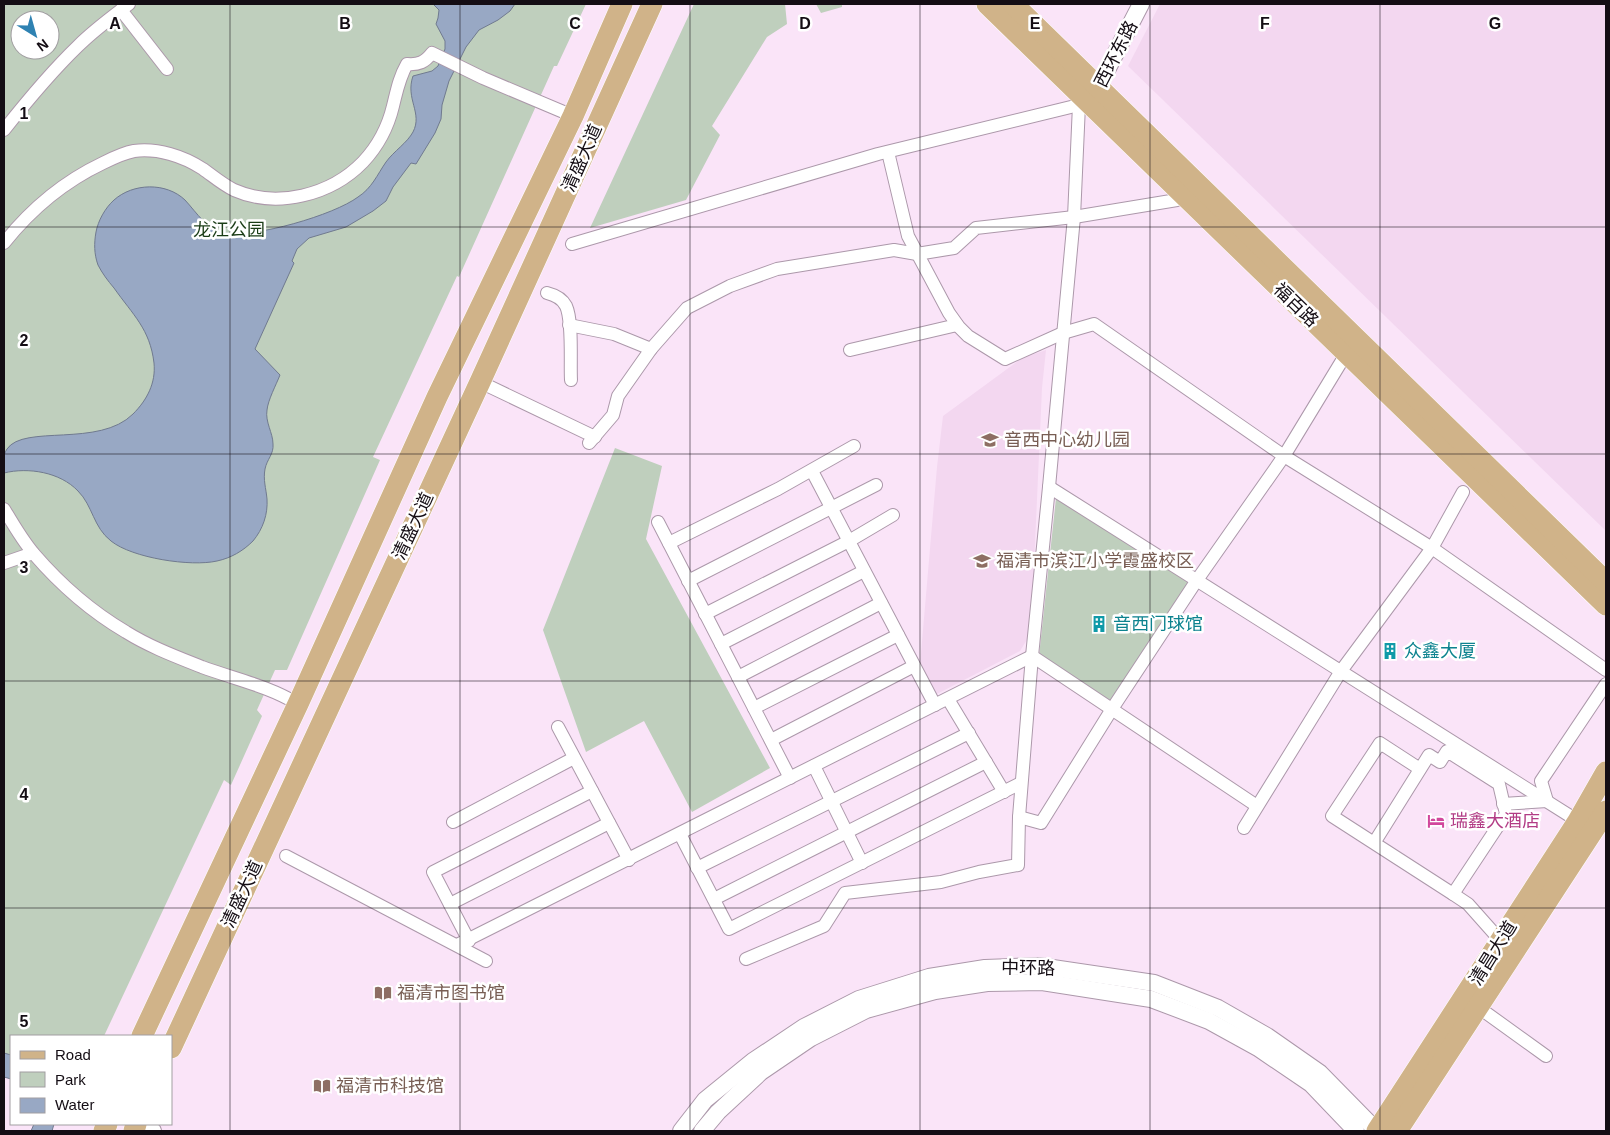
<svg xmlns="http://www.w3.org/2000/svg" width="1610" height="1135" viewBox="0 0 1610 1135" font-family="Arial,'Noto Sans SC',sans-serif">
  <rect width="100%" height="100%" fill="#fae4f8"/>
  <g fill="#f3d7f0">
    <polygon points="1160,4 1603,4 1606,7 1606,531 1128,66"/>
    <polygon points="1046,350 1042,388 1031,633 1020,651 935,695 920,665 937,467 943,416 1022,358"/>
  </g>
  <g fill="#bfcfbd" fill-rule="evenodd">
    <path d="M4,4h582l-29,62h-3l-95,211 -2,-1 -84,181 7,3 -93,210h-12l-18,40 5,6 -31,69 -7,-5 -120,256h-93v19l-7,-2zM20,20h30v30h-30z"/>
    <polygon points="694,4 785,4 787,24 767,37 712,126 720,135 686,200 590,228"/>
    <polygon points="816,4 842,4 842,7 821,13"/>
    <polygon points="615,448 662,466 646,539 770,768 692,812 644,721 586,752 543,630"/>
    <polygon points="1056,498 1189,582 1111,701 1039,656"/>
  </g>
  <g fill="#98a8c4" stroke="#707a8f">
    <path d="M433,4h82l-5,7 -12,9 -19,10 -13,17 -17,34 -7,24 -1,14 -6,14 -19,31 -5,-1 -18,24 -7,14 -13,10 -27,16 -37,11 -12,11 -5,12 2,2 -39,86 25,26c-4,10 -12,25 -13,35 -2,12 6,23 6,34 1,10 -6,15 -8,25 -2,11 1,19 2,30 1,15 -4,30 -14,42 -10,10 -22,17 -36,20 -26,6 -85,-3 -106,-20 -18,-14 -18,-35 -33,-50 -18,-19 -50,-24 -74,-18 0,-8 -2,-17 3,-24 17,-25 92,-1 126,-35 14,-14 23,-31 21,-51 -4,-34 -21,-48 -40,-75 -6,-7 -12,-15 -16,-23 -4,-11 -4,-22 -2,-33 2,-11 9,-24 18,-32 19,-17 52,-18 71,0 12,13 22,30 40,33 30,5 109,-18 133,-36 14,-9 19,-22 28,-35 8,-11 21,-19 27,-30 10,-19 -8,-33 0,-56l19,-5 6,-5 7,-17v-8l-9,-17 2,-6 1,-8z"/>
    <polygon points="4,1053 11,1055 11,1079 4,1077"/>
    <polygon points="34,1124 54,1124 52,1131 31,1131"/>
  </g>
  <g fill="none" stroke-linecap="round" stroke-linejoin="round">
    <g stroke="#ac98aa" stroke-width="14">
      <g id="minor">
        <polyline points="121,10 167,69"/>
        <path d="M4,130c23,-29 47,-58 74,-84 16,-16 34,-29 51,-42"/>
        <polyline points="888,152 908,236 949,313 959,327 968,336 1005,359 1063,333 1094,324 1284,456 1432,548 1606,670"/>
        <path d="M4,243c27,-34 59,-61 99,-80 10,-5 20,-10 31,-12 24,-3 49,5 69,18 10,7 19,15 31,21 43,19 97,5 129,-28 15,-16 25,-35 30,-56 4,-16 6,-28 14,-42 12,1 18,-2 25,-11l51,25 90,38"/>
        <polyline points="572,244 878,154 1079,105"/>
        <path d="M547,293c8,2 15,5 19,13 7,15 4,56 5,74"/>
        <polyline points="569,325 614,334 651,349"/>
        <polyline points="850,350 957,325"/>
        <polyline points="480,382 595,437"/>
        <polyline points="589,443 613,415 618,396 651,349 687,308 730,286 777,269 894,250 917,254 954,248 976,228 1074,217 1177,200"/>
        <polyline points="812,471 935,705"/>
        <polyline points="1049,487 1578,821"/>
        <path d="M4,509c9,15 18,31 30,45 25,29 58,58 92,78 24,15 51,25 76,35 33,12 66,19 96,37"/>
        <polyline points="658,522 790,778"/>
        <polyline points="669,543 778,489 854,446"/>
        <polyline points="4,563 33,553"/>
        <polyline points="688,581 876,485"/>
        <polyline points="705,614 849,541 893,515"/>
        <polyline points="721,644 864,571"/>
        <polyline points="738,677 881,603"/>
        <polyline points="948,699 1004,792"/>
        <polyline points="754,708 898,635"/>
        <polyline points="558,727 629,860"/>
        <polyline points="771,740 914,666"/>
        <polyline points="814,766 862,863"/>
        <polyline points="1503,804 1547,801 1541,781 1606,684"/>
        <polyline points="1019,817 1041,823 1112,709 1197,580 1284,456 1346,354"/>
        <polyline points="453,822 574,758"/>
        <polyline points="1244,828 1341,671 1432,548 1463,492"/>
        <polyline points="680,834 729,929 1021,783"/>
        <polyline points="1374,843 1429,755 1440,762 1447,751 1499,784 1506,814 1453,894 1332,816 1380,743 1420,769"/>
        <polyline points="286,856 486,961"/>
        <polyline points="697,868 969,733"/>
        <polyline points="1453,894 1468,904 1500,940"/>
        <polyline points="714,899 986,762"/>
        <polyline points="450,904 609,823"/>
        <polyline points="469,941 433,872 592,791"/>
        <polyline points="457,945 1032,656 1257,806"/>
        <polyline points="746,959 824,926 845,893 941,882 979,872 1018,865 1019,817 1032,656 1049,487 1074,217 1079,105 1085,99"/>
        <polyline points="1478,1007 1546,1056"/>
      </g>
    </g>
    <g stroke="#ac98aa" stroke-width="18">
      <g id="tertiary">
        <polyline points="1093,97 1141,4"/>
        <polyline points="141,1124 153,1131"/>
        <polyline points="681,1131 705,1100 753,1061 804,1027 859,999 929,977 985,968 1039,966 1154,983 1218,1008 1267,1036 1320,1073 1377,1131"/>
        <polyline points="702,1131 718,1112 761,1072 811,1038 866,1010 935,991 987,983 1042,982 1151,999 1209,1021 1258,1048 1311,1084 1356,1131"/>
      </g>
    </g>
    <g stroke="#fff" stroke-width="22">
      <g id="primary">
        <polyline points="987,4 1606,605"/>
        <polyline points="1013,4 1606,582"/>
        <polyline points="142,1036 298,704 437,397 573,116 622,4"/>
        <polyline points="171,1048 480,382 652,4"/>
        <polyline points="104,1131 107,1124"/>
        <polyline points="134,1131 136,1124"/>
        <polyline points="1377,1131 1578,821 1606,772"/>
        <polyline points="1397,1131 1606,811"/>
      </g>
    </g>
    <use href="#minor" stroke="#fff" stroke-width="12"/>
    <use href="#tertiary" stroke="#fff" stroke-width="16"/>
    <use href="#primary" stroke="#d0b389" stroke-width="21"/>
  </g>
  <path fill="none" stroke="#140d14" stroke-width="1" stroke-opacity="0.55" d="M230,4v1127M460,4v1127M690,4v1127M920,4v1127M1150,4v1127M1380,4v1127M4,227h1602M4,454h1602M4,681h1602M4,908h1602"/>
  <defs>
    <g id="school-bare" transform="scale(1.35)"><path d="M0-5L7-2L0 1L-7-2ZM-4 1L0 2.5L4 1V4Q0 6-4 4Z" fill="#8d6e63" stroke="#fff" stroke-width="2.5" paint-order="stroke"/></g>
    <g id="building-bare" transform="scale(1.35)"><path d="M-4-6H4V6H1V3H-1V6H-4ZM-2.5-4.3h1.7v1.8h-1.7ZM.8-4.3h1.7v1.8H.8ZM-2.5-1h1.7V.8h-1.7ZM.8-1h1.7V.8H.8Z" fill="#0f9aa8" stroke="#fff" stroke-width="2.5" paint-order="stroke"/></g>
    <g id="hotel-bare" transform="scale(1.35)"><path d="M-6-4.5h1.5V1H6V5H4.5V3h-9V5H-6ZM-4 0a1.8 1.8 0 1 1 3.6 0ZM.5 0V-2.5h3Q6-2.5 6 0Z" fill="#d1479c" stroke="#fff" stroke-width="2.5" paint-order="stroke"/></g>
    <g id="library-bare" transform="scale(1.35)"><path d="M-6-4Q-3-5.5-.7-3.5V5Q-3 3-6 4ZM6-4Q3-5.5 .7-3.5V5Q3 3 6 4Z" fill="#8d6e63" stroke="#fff" stroke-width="2.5" paint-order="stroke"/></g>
  </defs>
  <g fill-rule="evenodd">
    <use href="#school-bare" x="990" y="440"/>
    <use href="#school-bare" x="982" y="561"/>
    <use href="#building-bare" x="1099" y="624"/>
    <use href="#building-bare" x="1390" y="651"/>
    <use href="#hotel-bare" x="1436" y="821"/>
    <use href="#library-bare" x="383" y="993"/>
    <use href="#library-bare" x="322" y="1086"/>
  </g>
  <g text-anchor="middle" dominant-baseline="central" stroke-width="5" stroke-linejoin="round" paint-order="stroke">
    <g font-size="18" fill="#140d14" stroke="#fff">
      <text transform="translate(1116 54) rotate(-63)">西环东路</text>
      <text transform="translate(582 158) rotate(-66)">清盛大道</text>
      <text transform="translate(1296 305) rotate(44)">福百路</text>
      <text transform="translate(413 526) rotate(-65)">清盛大道</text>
      <text transform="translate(242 894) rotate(-65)">清盛大道</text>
      <text transform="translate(1493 953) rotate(-58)">清昌大道</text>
      <text transform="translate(1028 968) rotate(1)">中环路</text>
    </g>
    <g font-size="18" fill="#1a3c16" stroke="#fff">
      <text x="229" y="230">龙江公园</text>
    </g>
    <g font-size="18" fill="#785e54" stroke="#fff" text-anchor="start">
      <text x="1004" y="440">音西中心幼儿园</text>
      <text x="996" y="561">福清市滨江小学霞盛校区</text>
      <text x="397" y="993">福清市图书馆</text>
      <text x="336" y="1086">福清市科技馆</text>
    </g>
    <g font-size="18" fill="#0d838f" stroke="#fff" text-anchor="start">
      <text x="1113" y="624">音西门球馆</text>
      <text x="1404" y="651">众鑫大厦</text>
    </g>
    <g font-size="18" fill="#b23c85" stroke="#fff" text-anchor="start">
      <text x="1450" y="821">瑞鑫大酒店</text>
    </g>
  </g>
  <g font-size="16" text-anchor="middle" font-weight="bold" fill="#140d14" stroke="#fff" stroke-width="5" stroke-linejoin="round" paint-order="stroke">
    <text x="115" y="29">A</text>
    <text x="345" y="29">B</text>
    <text x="575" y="29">C</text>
    <text x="805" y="29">D</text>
    <text x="1035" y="29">E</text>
    <text x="1265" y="29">F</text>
    <text x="1495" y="29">G</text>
    <text x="24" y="119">1</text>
    <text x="24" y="346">2</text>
    <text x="24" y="573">3</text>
    <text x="24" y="800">4</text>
    <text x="24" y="1027">5</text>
  </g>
  <rect width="1610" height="1135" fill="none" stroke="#140d14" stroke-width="10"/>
  <rect x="10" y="1035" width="162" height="90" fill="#ffffff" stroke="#a19ea1"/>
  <rect x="20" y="1051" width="25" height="8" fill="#d0b389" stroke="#a19ea1"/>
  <text x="55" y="1060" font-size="15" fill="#140d14">Road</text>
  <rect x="20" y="1072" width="25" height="15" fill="#bfcfbd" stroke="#a19ea1"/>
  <text x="55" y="1085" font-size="15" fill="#140d14">Park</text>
  <rect x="20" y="1098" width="25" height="15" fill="#98a8c4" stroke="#a19ea1"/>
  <text x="55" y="1110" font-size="15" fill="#140d14">Water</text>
  <g transform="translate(35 35) rotate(143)"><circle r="24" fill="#ffffff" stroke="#a19ea1"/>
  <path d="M0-4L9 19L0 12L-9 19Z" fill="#2f82b2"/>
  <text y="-8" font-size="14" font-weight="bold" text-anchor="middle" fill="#140d14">N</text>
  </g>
</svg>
